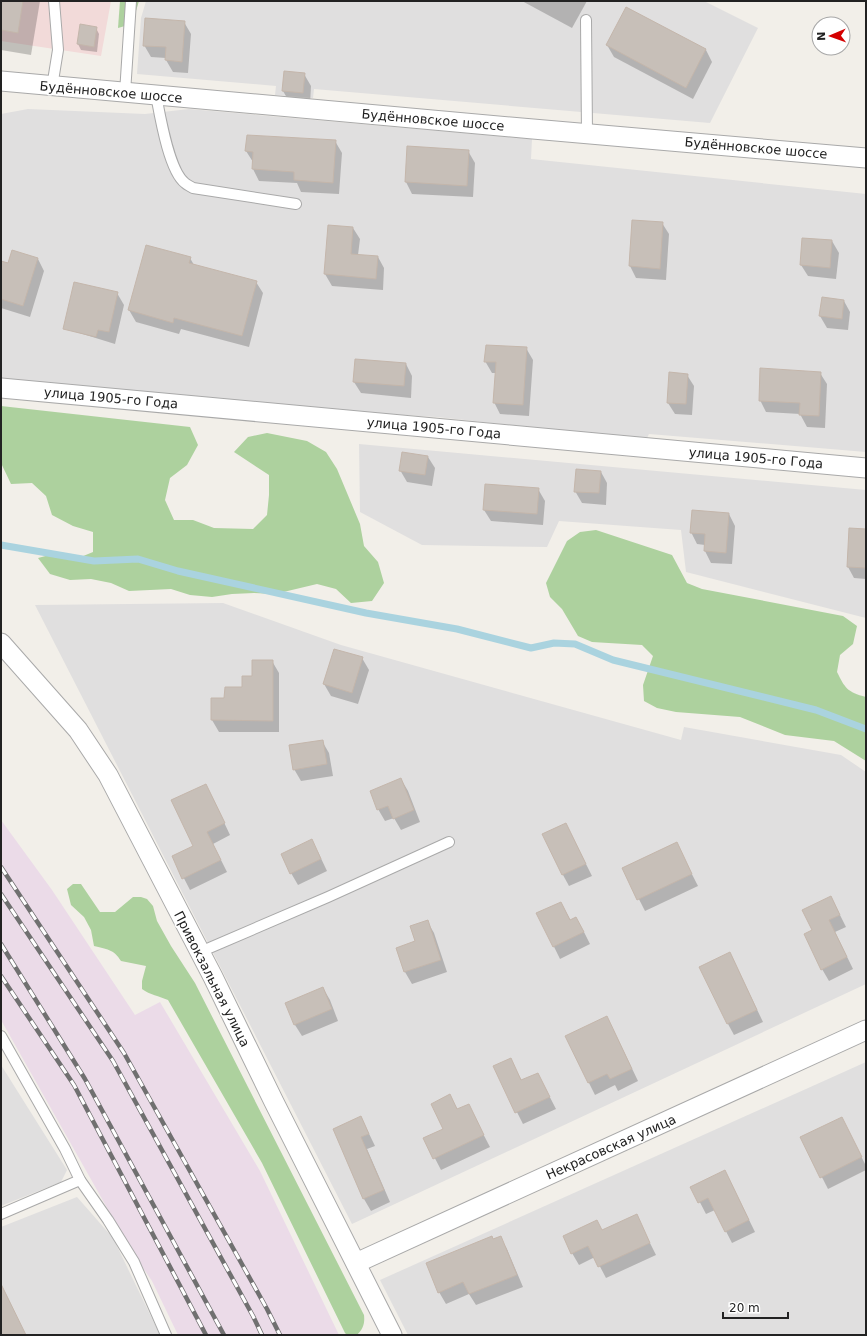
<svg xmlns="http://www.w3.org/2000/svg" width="867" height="1336" viewBox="0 0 867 1336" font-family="'DejaVu Sans',sans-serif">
  <rect width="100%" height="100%" fill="#f2efe9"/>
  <g fill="#e0dfdf">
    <polygon points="146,1 704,1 758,28 710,123 314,89 313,98 275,95 276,86 137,74 141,18"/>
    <polygon points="28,109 145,114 189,109 532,139 531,159 866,194 866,452 649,434 646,440 437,417 245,406 1,380 1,114"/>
    <polygon points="359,444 866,490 866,618 686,572 681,530 559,521 547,547 422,545 360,512"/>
    <polygon points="223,603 341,645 681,740 684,727 841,755 866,772 866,984 352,1224 35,605"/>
    <polygon points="866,1062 866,1335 408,1335 380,1280"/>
    <polygon points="1,1065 67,1170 61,1182 1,1206"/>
    <polygon points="77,1197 113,1238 160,1335 1,1335 1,1227"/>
  </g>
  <polygon fill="#f2dad9" points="1,1 111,1 101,56 1,41"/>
  <polygon fill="#ebdbe8" points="1,820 52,890 135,1015 160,1002 260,1171 339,1335 178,1335 152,1281 132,1252 1,1020"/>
  <g fill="#add19e">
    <polygon points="120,1 139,1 132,24 118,28"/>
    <polygon points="1,406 190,427 198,445 187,465 170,478 165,500 174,520 193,520 214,528 253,529 267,515 269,495 269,475 234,452 248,437 267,433 307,441 326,452 337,469 360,524 364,546 378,562 384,583 372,601 351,603 336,589 317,584 275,594 254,593 232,594 212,597 190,595 171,589 129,591 111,583 91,579 70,580 50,574 38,558 57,553 76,559 93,552 93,532 73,526 52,515 46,496 32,483 11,484 1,463"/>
    <path d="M596,530l76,25 15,28 15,6 141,27 14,10 -4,18 -13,11 -3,17c8,16 10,20 29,25v64l-32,-20 -49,-6 -45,-18 -64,-5 -19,-4 -13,-7 -1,-16 10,-29 -11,-11 -50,-3 -14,-6 -16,-27 -12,-12 -4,-14 21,-42 13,-9z"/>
    <path d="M73,884h8l19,28h15l18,-15h8l6,2 6,7 4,15 14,25 24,37 169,332c1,9 -1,14 -7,20h-10l-2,-2 -83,-170 -94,-163c-9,-4 -18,-5 -26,-11v-8l4,-15 -25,-5c-7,-12 -15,-12 -27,-15l-3,-16 -7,-13 -13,-12 -4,-16z"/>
  </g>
  <g fill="#0003">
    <polygon points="1,1 40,1 31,55 1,50"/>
    <polygon points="522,1 587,1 572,28"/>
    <polygon points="627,8 706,50 712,62 693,99 614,57 607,45"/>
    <polygon points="184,22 191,34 188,73 173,72 166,60 166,58 151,57 144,45"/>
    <polygon points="96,28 99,34 97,52 81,50 78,44"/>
    <polygon points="285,73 304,74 311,86 310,105 290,103 283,91"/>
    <polygon points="335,141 342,153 339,194 301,192 297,183 259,181 253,169 253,162 246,151"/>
    <polygon points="468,151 475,163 473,197 412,194 406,182"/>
    <polygon points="633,221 662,223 669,234 666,280 636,278 630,266"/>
    <polygon points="353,228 360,239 358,255 378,257 384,268 383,290 332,286 325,274"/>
    <polygon points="832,241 839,253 836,279 808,276 801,265"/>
    <polygon points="147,246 190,258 194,265 256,282 263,293 249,347 181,329 179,334 136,322 129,310"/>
    <polygon points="13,251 38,259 44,271 30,317 1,308 1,266 9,264"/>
    <polygon points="117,293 124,305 115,344 73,331"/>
    <polygon points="844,301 850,312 848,330 827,328 820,316"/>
    <polygon points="526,348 533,360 529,416 500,414 494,402 496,373 492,373 485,361"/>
    <polygon points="406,364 412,376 411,398 361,393 354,382"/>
    <polygon points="820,373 827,384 825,428 807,427 800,414 766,412 760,400"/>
    <polygon points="687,375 694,386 692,415 675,414 668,403"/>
    <polygon points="428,457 435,468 432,486 407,482 400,470"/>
    <polygon points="601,472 607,483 606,505 582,503 575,491"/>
    <polygon points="538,489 545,501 543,525 491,521 484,510"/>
    <polygon points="729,514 735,526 732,564 711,563 705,551 705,545 697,544 691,532"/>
    <polygon points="866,530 866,579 854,578 848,567"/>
    <polygon points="362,658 369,670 358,704 331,696 324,684"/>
    <polygon points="272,661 279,673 279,732 219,732 212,720 225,699 243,688 253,677"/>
    <polygon points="322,741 329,753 333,776 301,781 294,769"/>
    <polygon points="401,779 408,791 420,822 401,830 394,818 385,821 378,809"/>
    <polygon points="212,797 230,835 213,844 227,872 190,890 173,857 194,847"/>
    <polygon points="566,824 592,876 569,886 563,875"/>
    <polygon points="676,843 698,886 645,911 623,868"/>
    <polygon points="318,852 327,871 298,885 291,873"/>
    <polygon points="831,897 846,927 835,932 853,969 829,981 822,969 813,931"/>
    <polygon points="561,903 571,921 583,930 590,944 560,959 538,914"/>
    <polygon points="427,921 434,933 447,972 412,984 405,972 397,948 416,942"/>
    <polygon points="730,953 763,1022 734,1035 728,1024"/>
    <polygon points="323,988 330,1000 338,1021 302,1036 295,1025 287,1004"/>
    <polygon points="613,1029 638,1081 618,1091 615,1085 595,1095 566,1037"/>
    <polygon points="510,1059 522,1081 538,1074 556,1109 523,1124 494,1067"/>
    <polygon points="450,1096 458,1110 468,1105 490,1147 441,1170 425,1139 444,1129"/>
    <polygon points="361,1117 375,1146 367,1149 390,1202 371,1211 364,1199 334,1129"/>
    <polygon points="848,1130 866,1166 866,1170 828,1189 802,1138"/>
    <polygon points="731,1183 755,1232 732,1243 715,1210 706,1214 692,1187"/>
    <polygon points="636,1215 656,1255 606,1278 595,1257 579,1265 572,1253 602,1231"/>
    <polygon points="500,1237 507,1249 523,1287 476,1305 469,1294 446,1304 439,1292 493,1240"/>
  </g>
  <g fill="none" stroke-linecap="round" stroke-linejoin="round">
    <polyline stroke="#aad3df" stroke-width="7" points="1,545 94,561 138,559 178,571 366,613 457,629 531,648 554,643 575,644 613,660 816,710 866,729"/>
  </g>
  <g fill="#c7bfb8" stroke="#c4b6ab">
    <polygon points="1,1 23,1 18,33 1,30"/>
    <polygon points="626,7 706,49 686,88 606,45"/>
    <polygon points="145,18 185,21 182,62 165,60 166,47 143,46"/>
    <polygon points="80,24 97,27 94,47 77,44"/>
    <polygon points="284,71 305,73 303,93 282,91"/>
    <polygon points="247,135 336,140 333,183 294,180 294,172 252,169 253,152 245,151"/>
    <polygon points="407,146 469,150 467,186 405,182"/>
    <polygon points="632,220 663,222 660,269 629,266"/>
    <polygon points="328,225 353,227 351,254 378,256 376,279 324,274"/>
    <polygon points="802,238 832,240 830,268 800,265"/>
    <polygon points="146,245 191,257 189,263 257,281 242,336 174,318 173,323 128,310"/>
    <polygon points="12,250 38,258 23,306 1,299 1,261 8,263"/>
    <polygon points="74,282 118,292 109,332 98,330 96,337 63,329"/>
    <polygon points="822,297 844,300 842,319 819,316"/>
    <polygon points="486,345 527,347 523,405 493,403 496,362 484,362"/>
    <polygon points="355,359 406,363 404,386 353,382"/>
    <polygon points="760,368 821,372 819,416 799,415 800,403 759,401"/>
    <polygon points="669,372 688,374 686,404 667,403"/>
    <polygon points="402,452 428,456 425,475 399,471"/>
    <polygon points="576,469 601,471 599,493 574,492"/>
    <polygon points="485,484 539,488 537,514 483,510"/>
    <polygon points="692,510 729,513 726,553 704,551 705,534 690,533"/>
    <polygon points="849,528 866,529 866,568 847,567"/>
    <polygon points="334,649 363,657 352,693 323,684"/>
    <polygon points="252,660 273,660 273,721 211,720 211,698 224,698 225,687 242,687 242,676 252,676"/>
    <polygon points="323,740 327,764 293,770 289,745"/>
    <polygon points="401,778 414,810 393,819 388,806 377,810 370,791"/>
    <polygon points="206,784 225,823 207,832 221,860 182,879 172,856 193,846 171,800"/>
    <polygon points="566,823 586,864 562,875 542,834"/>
    <polygon points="312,839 321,859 290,874 281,854"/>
    <polygon points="677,842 692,874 637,900 622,868"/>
    <polygon points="831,896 840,915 829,920 847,957 821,970 804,934 812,930 802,910"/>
    <polygon points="561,902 570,920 576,917 584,932 553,947 536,913"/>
    <polygon points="428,920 441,960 404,972 396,948 415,941 410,926"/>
    <polygon points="730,952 757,1010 727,1024 699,967"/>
    <polygon points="323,987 332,1009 294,1025 285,1003"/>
    <polygon points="607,1016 632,1069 610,1079 607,1074 588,1083 565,1036"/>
    <polygon points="511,1058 521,1080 538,1073 550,1097 515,1113 493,1066"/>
    <polygon points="450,1094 457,1109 469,1104 484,1135 433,1159 423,1138 443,1129 431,1104"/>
    <polygon points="361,1116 369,1134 361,1137 384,1190 363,1199 333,1129"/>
    <polygon points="842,1117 862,1157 820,1178 800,1137"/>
    <polygon points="725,1170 749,1220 725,1232 708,1198 698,1203 690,1187"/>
    <polygon points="637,1214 650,1243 598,1267 588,1246 571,1254 563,1236 597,1220 602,1230"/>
    <polygon points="492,1236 493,1239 501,1236 517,1275 469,1294 463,1282 438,1293 426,1263"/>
    <polygon points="1,1284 26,1335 1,1335"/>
  </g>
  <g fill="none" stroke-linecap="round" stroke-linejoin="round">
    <g stroke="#a9a9a9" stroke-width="12">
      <g id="service">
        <polyline points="586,20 587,134"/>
        <polyline points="52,87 58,50 54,1"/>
        <polyline points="125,93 131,1"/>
        <path d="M156,95c4,21 13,76 29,88 2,2 5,3 8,5l103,16"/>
        <polyline points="200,952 328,897 449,842"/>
        <polyline points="1,1036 65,1149 80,1180 108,1220 134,1262 166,1335"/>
        <polyline points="1,1214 80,1180"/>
      </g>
    </g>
    <g stroke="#a9a9a9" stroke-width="21">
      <g id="minor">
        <polyline points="1,81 533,129 866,158"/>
        <polyline points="1,388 866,468"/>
        <polyline points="1,643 78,730 108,775 213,977 274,1102 392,1335"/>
        <polyline points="356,1263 866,1030"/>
      </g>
    </g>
    <use href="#service" stroke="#fff" stroke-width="10"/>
    <use href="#minor" stroke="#fff" stroke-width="19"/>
    <g stroke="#707070" stroke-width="4.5">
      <g id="rail">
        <polyline points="1,867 124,1053 267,1309 280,1335"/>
        <polyline points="1,894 113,1061 253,1316 262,1335"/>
        <polyline points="1,944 85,1079 224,1335"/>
        <polyline points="1,976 74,1085 206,1335"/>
      </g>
    </g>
    <use href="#rail" stroke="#fff" stroke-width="3" stroke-dasharray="9" stroke-linecap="butt"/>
  </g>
  <g text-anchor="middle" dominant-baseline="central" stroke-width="3.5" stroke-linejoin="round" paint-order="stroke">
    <g font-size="13" fill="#222" stroke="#fff">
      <text transform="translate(111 92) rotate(5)">Будённовское шоссе</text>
      <text transform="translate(433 120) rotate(5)">Будённовское шоссе</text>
      <text transform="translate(756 148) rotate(5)">Будённовское шоссе</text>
      <text transform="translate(111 398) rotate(5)">улица 1905-го Года</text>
      <text transform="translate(434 428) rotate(5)">улица 1905-го Года</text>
      <text transform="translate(756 458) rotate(5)">улица 1905-го Года</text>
      <text transform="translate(212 979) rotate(63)">Привокзальная улица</text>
      <text transform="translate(611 1147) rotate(-24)">Некрасовская улица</text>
    </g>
  </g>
  <rect width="867" height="1336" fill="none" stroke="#222222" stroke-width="4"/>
  <g transform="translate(831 36) rotate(268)"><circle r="19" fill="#ffffff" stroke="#a7a7a7"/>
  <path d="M0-3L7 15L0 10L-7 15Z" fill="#d40000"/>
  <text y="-6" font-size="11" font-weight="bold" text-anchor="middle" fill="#222222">N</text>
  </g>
  <path d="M723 1312v6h65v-6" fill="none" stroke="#222222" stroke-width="2"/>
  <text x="729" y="1312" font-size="12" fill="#222222" stroke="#ffffff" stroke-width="3" paint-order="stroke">20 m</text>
</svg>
